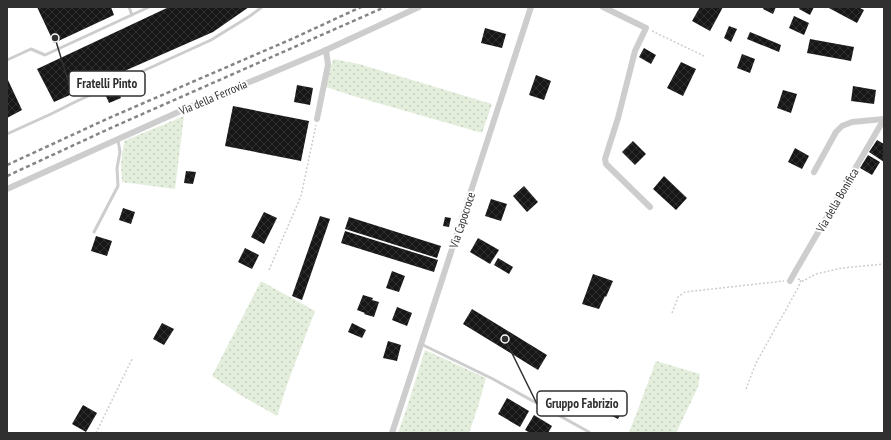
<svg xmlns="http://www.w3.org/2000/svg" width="891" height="440" viewBox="0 0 891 440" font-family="'PT Sans Narrow',sans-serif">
  <defs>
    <pattern id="grass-dots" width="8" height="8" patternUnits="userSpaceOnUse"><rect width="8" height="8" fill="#e4eedd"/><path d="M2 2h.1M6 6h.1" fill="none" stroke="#c4ccbe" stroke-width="1.8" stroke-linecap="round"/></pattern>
    <pattern id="building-cross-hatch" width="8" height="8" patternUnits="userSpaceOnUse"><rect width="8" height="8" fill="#171717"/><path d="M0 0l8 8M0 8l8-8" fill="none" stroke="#303030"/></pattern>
  </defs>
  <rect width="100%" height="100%" fill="#fff"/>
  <g fill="url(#grass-dots)">
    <polygon points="333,59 359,64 492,104 482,133 350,95 326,87"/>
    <polygon points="184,116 175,189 122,182 121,164 124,141"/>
    <polygon points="261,281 315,311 288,382 277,416 240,395 212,376"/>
    <polygon points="425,350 486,378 478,407 469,433 398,433 407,407"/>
    <polygon points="656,361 700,374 698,387 676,433 629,433"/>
  </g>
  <g fill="url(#building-cross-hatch)">
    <polygon points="37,7 111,7 114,15 54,43"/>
    <polygon points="169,7 249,7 213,32 54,102 37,69"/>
    <polygon points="700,7 723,7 710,31 692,21"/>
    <polygon points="764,7 776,7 773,14 763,9"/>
    <polygon points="800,7 814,7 810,15 799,9"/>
    <polygon points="827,7 858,7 864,10 857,23"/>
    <polygon points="794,16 809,23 804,35 789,28"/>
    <polygon points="729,26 737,29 731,42 724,38"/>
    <polygon points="485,28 506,34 502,48 481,43"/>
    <polygon points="750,32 781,45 779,52 747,39"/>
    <polygon points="810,39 854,47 851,61 807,53"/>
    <polygon points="644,48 656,55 651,64 639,57"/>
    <polygon points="742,54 755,59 750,73 737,68"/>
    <polygon points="681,62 696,69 683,96 667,88"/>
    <polygon points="536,75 551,81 544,100 529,95"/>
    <polygon points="7,78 22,110 7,118"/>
    <polygon points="297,85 313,88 310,105 294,102"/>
    <polygon points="853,86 876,90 874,104 851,101"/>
    <polygon points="117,89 121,98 109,103 105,94"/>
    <polygon points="783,90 797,94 791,113 777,108"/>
    <polygon points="233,106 309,121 301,161 225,146"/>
    <polygon points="877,140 884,144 884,162 869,152"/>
    <polygon points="633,141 646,154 635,165 622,152"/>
    <polygon points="795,148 809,156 802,169 788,162"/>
    <polygon points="868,155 880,162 872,175 860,168"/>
    <polygon points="186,171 196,172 193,184 184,183"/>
    <polygon points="664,176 687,198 676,210 653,189"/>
    <polygon points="524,186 538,202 527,212 513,196"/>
    <polygon points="491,199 507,204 501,221 485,216"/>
    <polygon points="123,208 135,212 131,224 119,220"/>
    <polygon points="264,212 277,218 264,244 251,237"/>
    <polygon points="320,216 330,219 302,300 292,296"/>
    <polygon points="349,217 441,246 437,258 345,229"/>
    <polygon points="445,217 451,218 449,227 443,226"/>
    <polygon points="345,231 438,260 434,272 341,243"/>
    <polygon points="96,236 112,241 107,256 91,251"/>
    <polygon points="478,238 499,250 490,264 470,252"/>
    <polygon points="245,248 259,255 252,269 238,262"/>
    <polygon points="498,258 513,267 509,274 494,265"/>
    <polygon points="392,271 405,276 399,292 386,288"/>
    <polygon points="593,274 613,281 606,297 605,296 599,309 582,304"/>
    <polygon points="363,295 373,298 372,300 379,302 374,317 364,314 365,313 357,310"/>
    <polygon points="397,307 412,313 407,326 392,320"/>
    <polygon points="472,309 547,355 538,370 463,324"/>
    <polygon points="162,323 174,329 164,345 153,339"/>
    <polygon points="352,323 366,330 362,338 348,332"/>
    <polygon points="388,341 401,345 397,361 383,358"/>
    <polygon points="507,398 529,411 520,427 498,414"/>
    <polygon points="608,402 618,406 616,410 621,413 618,419 610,415 611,414 604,410"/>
    <polygon points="83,405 97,413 86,432 72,424"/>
    <polygon points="534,415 552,426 548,433 530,433 525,430"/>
  </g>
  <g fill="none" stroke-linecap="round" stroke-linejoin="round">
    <g stroke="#cdcdcd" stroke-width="1.5" stroke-dasharray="2 2" stroke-linecap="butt">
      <polyline points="652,31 704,56"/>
      <polyline points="269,270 301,196 316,125"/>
      <polyline points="798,279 803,281 816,274 842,268 884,264"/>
      <polyline points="672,313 678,297 685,292 784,281"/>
      <polyline points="746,389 756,363 798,288 801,280"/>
      <polyline points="96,433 132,359"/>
    </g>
    <g stroke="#cdcdcd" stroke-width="3">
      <polyline points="129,7 132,15"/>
      <polyline points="7,60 31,49 45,55 149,7"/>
      <polyline points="7,134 51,114 75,102 211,40 250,16 262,7"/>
      <polyline points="94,232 118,186 117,168 120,152 118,140"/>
      <polyline points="421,344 493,379 589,432"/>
    </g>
    <g stroke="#cdcdcd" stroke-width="6">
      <polyline points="603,7 646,28 635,51 618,118 605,159 606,164 650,207"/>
      <polyline points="317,119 328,65 326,50"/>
      <polyline points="814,172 836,132 842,126 852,122 884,119"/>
      <polyline points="7,189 185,109 326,50 419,7"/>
      <polyline points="790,281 795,272 884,119"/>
      <polyline points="392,433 531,7"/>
    </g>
    <g stroke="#858585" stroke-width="2.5" stroke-dasharray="4 3" stroke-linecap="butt">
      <polyline points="7,165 109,118 294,38 361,7"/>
      <polyline points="7,176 113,127 385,7"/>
    </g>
  </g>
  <g text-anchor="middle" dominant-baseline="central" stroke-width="4" stroke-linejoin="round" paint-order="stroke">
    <g font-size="12" fill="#303030" stroke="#fff">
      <text transform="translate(213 97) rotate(-23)">Via della Ferrovia</text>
      <text transform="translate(837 200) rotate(-60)">Via della Bonifica</text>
      <text transform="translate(462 220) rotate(-72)">Via Capocroce</text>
    </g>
  </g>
  <path fill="none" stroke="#303030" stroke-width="1.5" d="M55 38L69 84M505 339L537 404"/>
  <g fill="#303030" stroke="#fff" stroke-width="1.5">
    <circle cx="55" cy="38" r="4"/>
    <circle cx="505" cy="339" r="4"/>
  </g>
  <g fill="#fff" stroke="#303030" stroke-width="1.5">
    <rect x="69" y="71" width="76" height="25" rx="4"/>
    <rect x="537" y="391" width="90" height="25" rx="4"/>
  </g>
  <g font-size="13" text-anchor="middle" font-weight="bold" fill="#303030">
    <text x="107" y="88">Fratelli Pinto</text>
    <text x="582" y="408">Gruppo Fabrizio</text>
  </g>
  <rect width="891" height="440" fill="none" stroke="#303030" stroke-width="16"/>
</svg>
